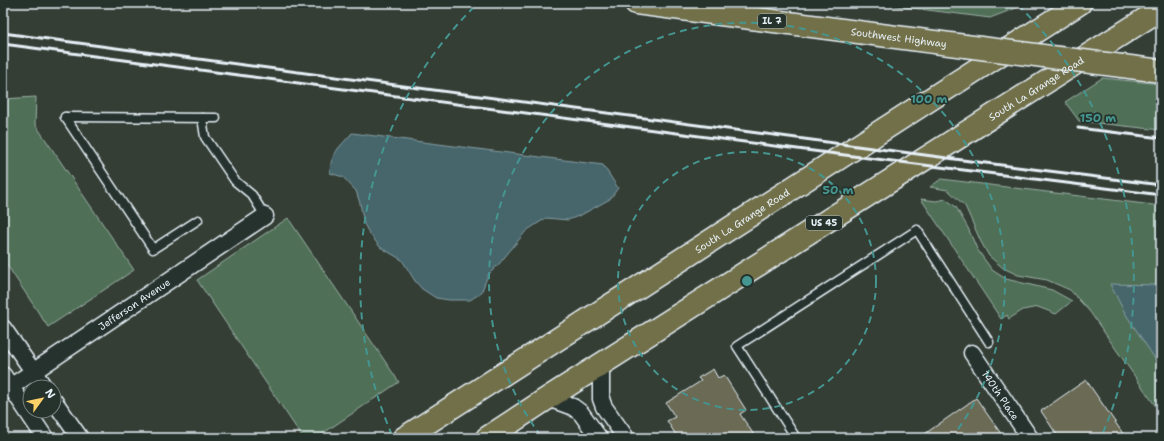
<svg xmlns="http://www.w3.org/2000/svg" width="1164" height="441" viewBox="0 0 1164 441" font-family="'Shantell Sans',sans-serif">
  <rect width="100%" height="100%" fill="#343e35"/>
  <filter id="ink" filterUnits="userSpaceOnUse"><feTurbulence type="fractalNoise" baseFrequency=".025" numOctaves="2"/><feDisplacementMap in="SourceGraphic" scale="8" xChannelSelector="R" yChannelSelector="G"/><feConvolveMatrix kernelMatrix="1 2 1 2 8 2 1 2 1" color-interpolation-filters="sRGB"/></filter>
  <g filter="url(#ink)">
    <g fill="#506f57" stroke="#9cb0a8">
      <polygon points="873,3 1029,3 990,18"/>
      <polygon points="1102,78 1161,84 1161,130 1079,121 1065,102"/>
      <polygon points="36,97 35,124 134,270 48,327 3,259 3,99"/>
      <polygon points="941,179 1161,206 1161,414 1090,312 1070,290 1047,280 1018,275 1003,268 989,256 981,242 965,206 948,190 930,187"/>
      <polygon points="921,199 936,201 946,199 956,207 968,228 977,249 992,270 1006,279 1052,290 1072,301 1056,314 1038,307 1023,310 1009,319 1007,315 1001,319"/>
      <polygon points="288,218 399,382 316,438 303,438 197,280"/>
    </g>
    <g fill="#46666c" stroke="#879ea4">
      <path d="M352,133l251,32 15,23 -8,11 -29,16 -13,5 -22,-2 -20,13 -27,33 -11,11 -7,18 -11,7h-21l-13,-2 -14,-9 -7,-8 -13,-21 -22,-13 -11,-14 -5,-9 -4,-21 -4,-12 -13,-14 -13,-4c0,-20 10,-26 22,-40z"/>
      <polygon points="1110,284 1161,285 1161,368 1125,313"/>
    </g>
    <g fill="#6b6a55" stroke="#e8f1f8">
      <polygon points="713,369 718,378 724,375 746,410 740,414 756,438 678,438 667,421 675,417 666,403 701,381 698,378"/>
      <polygon points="1086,380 1126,438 1059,438 1041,411"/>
      <polygon points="976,398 1004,438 919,438"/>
    </g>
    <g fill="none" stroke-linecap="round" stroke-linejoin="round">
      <g stroke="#e8f1f8" stroke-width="11">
        <g id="service">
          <polyline points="65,117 153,249 198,220"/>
          <polyline points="65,117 216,118"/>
          <polyline points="202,118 205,137 235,181 252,195 265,216"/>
          <polyline points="796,438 737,346 917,230 989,342"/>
        </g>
      </g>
      <g stroke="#e8f1f8" stroke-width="19">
        <g id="minor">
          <polyline points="3,328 44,387"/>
          <path id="s1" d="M972,353l58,85"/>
          <polyline points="601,364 601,399 604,407 626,438"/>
          <polyline points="3,375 45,438"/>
          <path id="s2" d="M3,392l262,-176"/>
          <polyline points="548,398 573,407 581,413 599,438"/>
          <polyline points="54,401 80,438"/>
        </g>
      </g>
      <g stroke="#e8f1f8" stroke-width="25">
        <g id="primary">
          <path id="s3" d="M636,3l329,43"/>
          <polyline points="1122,66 1161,71"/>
        </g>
      </g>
      <g stroke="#e8f1f8" stroke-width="25">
        <g id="trunk">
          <path id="s4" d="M404,438l676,-435"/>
          <path id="s5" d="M487,438l61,-40 613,-389"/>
        </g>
      </g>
      <use href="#service" stroke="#26332d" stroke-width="8"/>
      <use href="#minor" stroke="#26332d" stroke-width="16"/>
      <use href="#primary" stroke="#716f4a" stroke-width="22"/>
      <use href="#trunk" stroke="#716f4a" stroke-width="22"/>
      <g stroke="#e8f1f8" stroke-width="3">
        <polyline points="3,33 970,161 1161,185"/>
        <polyline points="3,44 805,150 1161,195"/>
        <polyline points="1078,128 1161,138"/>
      </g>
      <g stroke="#e8f1f8" stroke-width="25" stroke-linecap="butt">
        <polyline id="primary-bridge" points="965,46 1122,66"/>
      </g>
      <use href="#primary-bridge" stroke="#716f4a" stroke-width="22"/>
    </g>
  </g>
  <g fill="none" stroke="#459590" stroke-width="2" stroke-dasharray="7 5">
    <circle cx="747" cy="281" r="129"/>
    <path d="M541 436A258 258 0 1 1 953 436"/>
    <path d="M392 435A387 387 0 0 1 476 5M1018 5A387 387 0 0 1 1102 435"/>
  </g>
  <g text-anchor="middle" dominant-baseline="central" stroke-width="3.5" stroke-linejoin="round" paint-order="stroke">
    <g fill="#26332d" stroke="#aeb8bb" stroke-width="1">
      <rect x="758" y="14" width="28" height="14" rx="3"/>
      <rect x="806" y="216" width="36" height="14" rx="3"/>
    </g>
    <g font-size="9" font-weight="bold" fill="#e8f1f8">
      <text x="772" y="21">IL 7</text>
      <text x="824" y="223">US 45</text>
    </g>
    <g font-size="10" fill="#e8f1f8" stroke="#26332d">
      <text stroke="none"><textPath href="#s3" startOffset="265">Southwest Highway</textPath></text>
      <text stroke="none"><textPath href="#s5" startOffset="651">South La Grange Road</textPath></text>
      <text stroke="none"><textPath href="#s4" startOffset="402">South La Grange Road</textPath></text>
      <text stroke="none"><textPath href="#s2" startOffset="158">Jefferson Avenue</textPath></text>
      <text stroke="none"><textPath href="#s1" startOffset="51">140th Place</textPath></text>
    </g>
  </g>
  <circle cx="747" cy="281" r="6" fill="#459590" stroke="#26332d" stroke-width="2"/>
  <g font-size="12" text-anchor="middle" font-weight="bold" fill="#459590" stroke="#26332d" stroke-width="3.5" stroke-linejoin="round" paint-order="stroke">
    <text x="929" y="103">100 m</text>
    <text x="1098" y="122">150 m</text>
    <text x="838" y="194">50 m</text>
  </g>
  <rect width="1164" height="441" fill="none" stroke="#26332d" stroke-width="16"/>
  <rect x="8" y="8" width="1148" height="425" fill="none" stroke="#e8f1f8" stroke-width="1.5" filter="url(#ink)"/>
  <g transform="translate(42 399) rotate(57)"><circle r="19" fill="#26332d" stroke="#747f7e"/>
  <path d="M0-3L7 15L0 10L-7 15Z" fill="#ffd166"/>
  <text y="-6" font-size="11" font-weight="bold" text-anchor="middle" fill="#e8f1f8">N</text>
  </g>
</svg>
